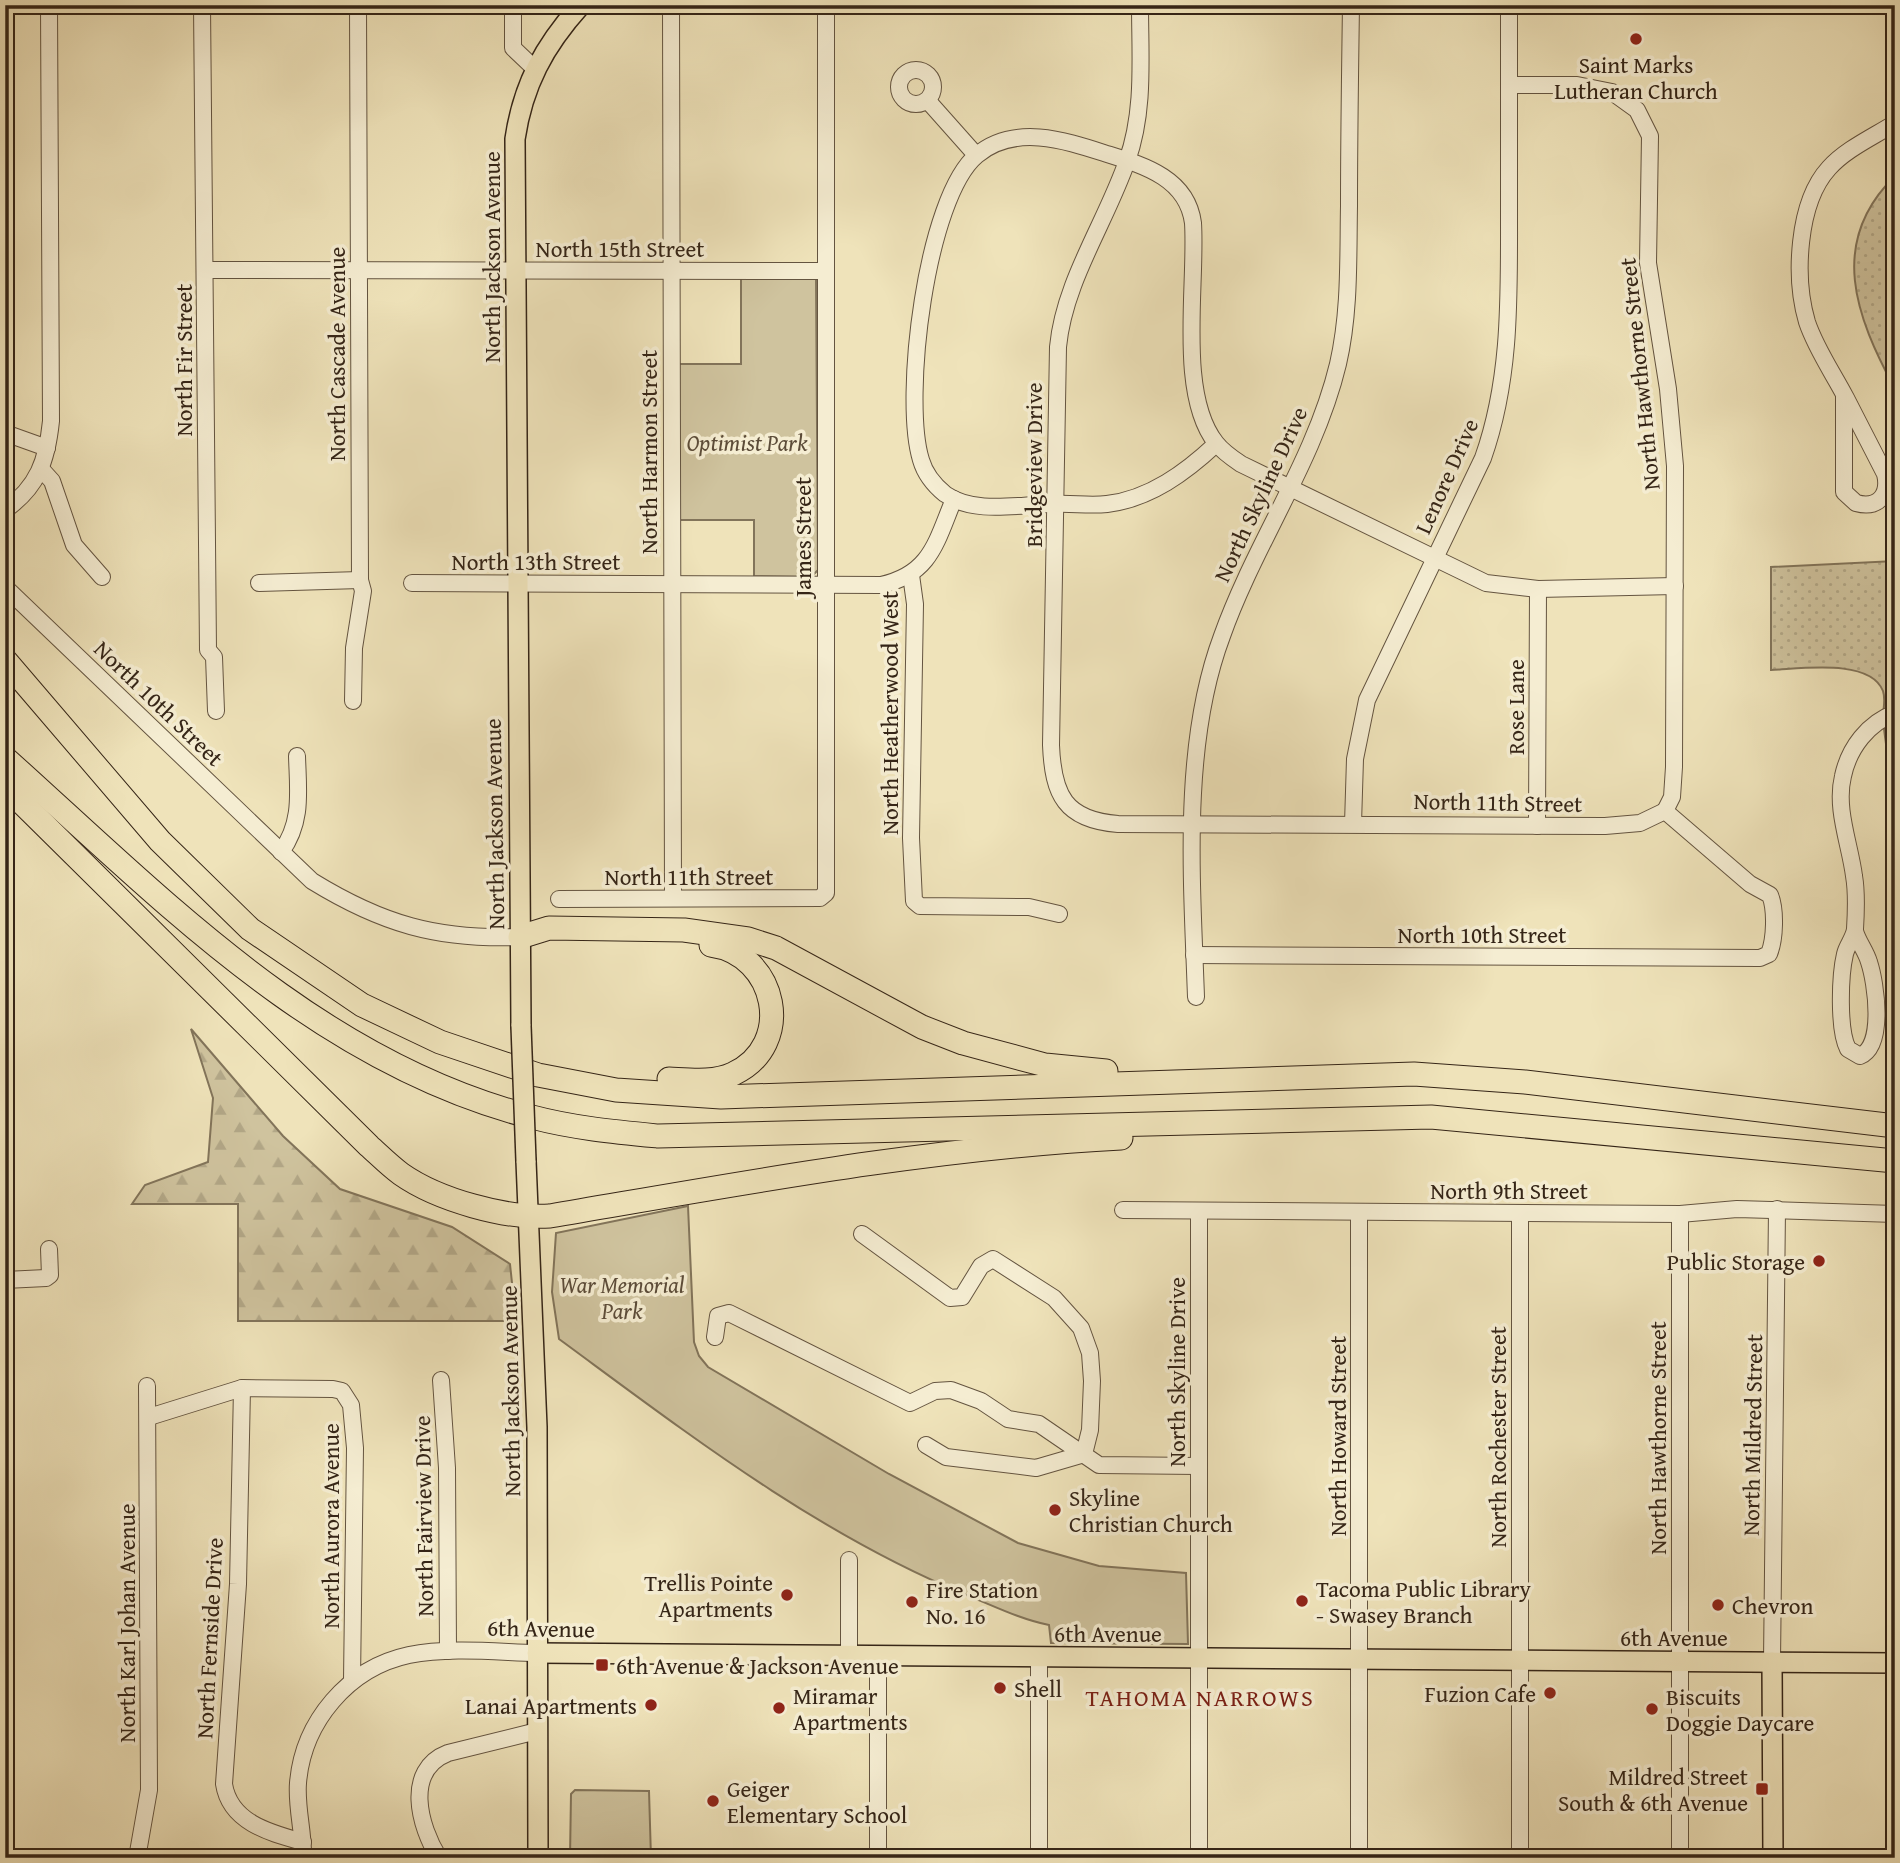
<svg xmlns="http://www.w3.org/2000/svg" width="1900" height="1863" viewBox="0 0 1900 1863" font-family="'Gentium Book Plus',serif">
  <defs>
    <pattern id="grass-dots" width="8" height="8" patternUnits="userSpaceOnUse" patternTransform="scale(1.75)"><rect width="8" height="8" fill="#cfc39e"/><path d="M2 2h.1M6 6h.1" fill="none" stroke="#b2a787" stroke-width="1.8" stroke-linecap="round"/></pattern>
    <pattern id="forest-firs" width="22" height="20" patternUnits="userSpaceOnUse" patternTransform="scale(1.75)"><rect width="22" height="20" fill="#cfc39e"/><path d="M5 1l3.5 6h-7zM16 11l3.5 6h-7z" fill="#b2a787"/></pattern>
  </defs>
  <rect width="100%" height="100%" fill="#efe3ba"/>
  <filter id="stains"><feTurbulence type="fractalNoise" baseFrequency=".00286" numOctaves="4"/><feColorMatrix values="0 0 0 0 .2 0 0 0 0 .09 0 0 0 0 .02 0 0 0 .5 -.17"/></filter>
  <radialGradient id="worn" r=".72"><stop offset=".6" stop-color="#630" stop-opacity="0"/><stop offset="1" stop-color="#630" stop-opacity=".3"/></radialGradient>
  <g fill="url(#grass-dots)" stroke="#82745a" stroke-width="2">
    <path d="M1895,176v213c-39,-72 -68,-147 0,-213z"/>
    <path d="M1895,561v239c-4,-27 -10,-55 -12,-82 0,-9 3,-18 0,-27 -13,-33 -83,-22 -112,-21v-103z"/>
  </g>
  <polygon fill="url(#forest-firs)" stroke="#82745a" stroke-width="2" points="191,1029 283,1136 340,1189 452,1227 510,1264 516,1321 238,1321 238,1204 132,1204 145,1185 208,1162 213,1098"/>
  <g fill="#cfc39e" stroke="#82745a" stroke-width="2">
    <polygon points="741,278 816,279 818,570 811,577 754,576 754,520 677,520 677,364 741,364"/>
    <path d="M688,1206l6,136 5,14 9,11 181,107 129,69 81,23 87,7 2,71 -137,-1 -2,-18c-30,-6 -57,-20 -85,-31 -148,-61 -277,-161 -405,-255l-7,-47 4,-59z"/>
    <polygon points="575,1790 649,1791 651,1858 570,1858 571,1794"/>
  </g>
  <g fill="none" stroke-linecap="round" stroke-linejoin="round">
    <g stroke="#645440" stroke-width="18">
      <g id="minor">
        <polyline points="202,5 208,650 214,657 216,711"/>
        <polyline points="513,5 513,48 534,68"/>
        <polyline points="671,5 673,898"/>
        <path d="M1140,5c0,52 5,106 -13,156 -21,61 -63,121 -69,186l-7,398c2,50 14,75 67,79l487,2 35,-3 25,-12 85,73 20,11c6,15 5,44 -1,59l-9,4 -566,-3"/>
        <circle cx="916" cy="87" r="17"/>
        <polyline points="1509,85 1577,85 1612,92 1637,110 1650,136 1648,263 1668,389 1675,466 1674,767 1672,797 1665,811"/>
        <polyline points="928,101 976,155"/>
        <polyline points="205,270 824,271"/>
        <path d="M1844,396v96l12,11c22,6 34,-8 29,-29 -13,-25 -26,-51 -39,-76 -13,-25 -30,-49 -39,-76 -13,-44 -10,-119 22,-154 17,-19 44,-31 66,-45"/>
        <polyline points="5,433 47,448"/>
        <path d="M1216,444c-30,28 -66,55 -109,60 -18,2 -35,-1 -53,0 -34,0 -79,11 -109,-10 -11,-9 -20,-20 -24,-34 -19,-61 5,-263 56,-305 37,-31 87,-15 127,-2 38,12 83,24 89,70 4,61 -16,171 23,220 7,9 16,15 25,21l245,119 52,6 137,-3"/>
        <polyline points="42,470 52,481 74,545 102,577"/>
        <path d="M5,510c33,-23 42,-50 46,-89l-2,-416"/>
        <polyline points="911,575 915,604 911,838 914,901 920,906 1029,907 1059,914"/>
        <polyline points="259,583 360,580"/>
        <path d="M412,583l469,2c50,-11 55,-43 73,-86"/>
        <path d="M5,587l307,294c70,43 125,59 208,56"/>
        <polyline points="353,701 354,648 363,591 360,580 358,5"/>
        <path d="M1353,824l2,-65 12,-59 116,-242c28,-79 26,-160 26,-243 0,-70 0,-140 0,-210"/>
        <polyline points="1537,826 1538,589"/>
        <path d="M281,852c22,-30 17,-61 16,-96"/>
        <polyline points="559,899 820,898 826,893 826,5"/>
        <path d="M1855,931c3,11 11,20 14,31 7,21 16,84 -9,94l-12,-7c-10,-19 -8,-74 -3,-95 2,-9 9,-16 10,-25 1,-16 2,-36 -1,-53 -4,-32 -19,-67 -11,-100 6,-28 25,-53 52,-63"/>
        <path d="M1196,997c-4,-115 -15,-252 26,-361 33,-93 93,-176 116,-272 12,-52 10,-105 11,-158 0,-67 1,-134 2,-201"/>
        <polyline points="1123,1210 1680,1214 1737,1209 1895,1214"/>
        <polyline points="1199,1212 1199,1858"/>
        <polyline points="862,1234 950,1298 962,1297 981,1266 993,1259 1054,1298 1081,1328 1090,1353 1092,1381 1090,1430 1084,1454"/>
        <polyline points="5,1280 46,1278 50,1275 49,1249"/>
        <polyline points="715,1337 718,1316 729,1313 910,1403 935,1391 951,1390 981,1401 1008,1419 1039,1424 1099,1465 1199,1466"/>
        <polyline points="441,1380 447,1468 448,1651"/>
        <path d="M242,1388l-4,196 -14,200c6,39 47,49 79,58"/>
        <polyline points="149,1417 242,1388 333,1389 342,1391 351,1405 355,1448 352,1681"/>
        <polyline points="926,1445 946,1457 1036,1468 1084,1454"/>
        <polyline points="849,1655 849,1560"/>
        <polyline points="1039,1657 1039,1858"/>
        <polyline points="1772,1662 1777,1209"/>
        <polyline points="137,1858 149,1790 147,1386"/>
        <path d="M303,1858c1,-25 -7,-50 -5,-75 5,-61 50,-115 111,-128 41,-8 87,-3 128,-2"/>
        <path d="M439,1858c-20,-32 -35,-88 9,-105l89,-22"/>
        <polyline points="878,1858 878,1655"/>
        <polyline points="1359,1858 1359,1212"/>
        <polyline points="1520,1858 1520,1213"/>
        <polyline points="1680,1858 1680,1214"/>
      </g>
    </g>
    <g stroke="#352517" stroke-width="22">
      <g id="major">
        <path d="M521,1026l-6,-887c8,-54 29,-93 66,-134"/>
        <polyline points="526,1161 537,1427 538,1858"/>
        <polyline points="537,1653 1895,1663"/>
        <polyline points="1772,1662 1773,1858"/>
      </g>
    </g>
    <g stroke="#352517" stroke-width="25">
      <g id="highway">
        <polyline points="5,660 160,841 250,929 362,1005 440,1042 538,1075 616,1090 721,1097 1414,1074 1525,1082 1895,1126"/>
        <path d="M5,758c158,142 314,305 527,359 41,11 84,15 126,19l773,-19 464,44"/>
        <path d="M5,786l364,360c10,9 21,20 32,28 37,26 105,45 149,42 189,-32 379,-68 571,-78"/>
        <polyline points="520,937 549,928 684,930 748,939 776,948 922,1027 963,1043 1045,1065 1106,1071"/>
        <path d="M669,1079c21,1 45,4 64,-5 63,-29 44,-120 -22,-129"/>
      </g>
    </g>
    <use href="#minor" stroke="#f5edd2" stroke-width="16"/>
    <use href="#major" stroke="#efe3ba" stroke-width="19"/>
    <use href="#highway" stroke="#efe3ba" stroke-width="23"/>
    <g stroke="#352517" stroke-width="22" stroke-linecap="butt">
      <polyline id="major-bridge" points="521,1026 526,1161"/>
    </g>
    <use href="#major-bridge" stroke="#efe3ba" stroke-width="19"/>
  </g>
  <g fill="#8f2418" stroke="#f5edd2" stroke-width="2.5">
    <circle cx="1636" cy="39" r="7"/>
    <circle cx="1819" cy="1261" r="7"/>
    <circle cx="1055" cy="1510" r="7"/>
    <circle cx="787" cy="1595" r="7"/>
    <circle cx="1302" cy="1601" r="7"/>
    <circle cx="912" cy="1602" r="7"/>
    <circle cx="1718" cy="1605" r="7"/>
    <rect x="595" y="1658" width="14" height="14" rx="3.5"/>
    <circle cx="1000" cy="1688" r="7"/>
    <circle cx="1550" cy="1693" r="7"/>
    <circle cx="651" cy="1705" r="7"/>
    <circle cx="779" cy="1708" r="7"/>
    <circle cx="1652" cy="1709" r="7"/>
    <rect x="1755" y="1782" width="14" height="14" rx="3.5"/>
    <circle cx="713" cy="1801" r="7"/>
  </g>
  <g text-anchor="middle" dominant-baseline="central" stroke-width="7" stroke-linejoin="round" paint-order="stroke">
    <g font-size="23" fill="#352517" stroke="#f5edd2" text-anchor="start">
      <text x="1636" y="64" text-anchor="middle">Saint Marks<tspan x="1636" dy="26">Lutheran Church</tspan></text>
      <text x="1805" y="1261" text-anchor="end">Public Storage</text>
      <text x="1069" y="1497">Skyline<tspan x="1069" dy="26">Christian Church</tspan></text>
      <text x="773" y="1582" text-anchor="end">Trellis Pointe<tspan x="773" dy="26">Apartments</tspan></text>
      <text x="1316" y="1588">Tacoma Public Library<tspan x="1316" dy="26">- Swasey Branch</tspan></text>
      <text x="926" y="1589">Fire Station<tspan x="926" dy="26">No. 16</tspan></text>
      <text x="1732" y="1605">Chevron</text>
      <text x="616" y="1665">6th Avenue &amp; Jackson Avenue</text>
      <text x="1014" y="1688">Shell</text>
      <text x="1536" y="1693" text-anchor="end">Fuzion Cafe</text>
      <text x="793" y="1695">Miramar<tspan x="793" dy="26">Apartments</tspan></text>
      <text x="1666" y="1696">Biscuits<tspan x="1666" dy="26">Doggie Daycare</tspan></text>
      <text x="637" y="1705" text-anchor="end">Lanai Apartments</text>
      <text x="1748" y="1776" text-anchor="end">Mildred Street<tspan x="1748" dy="26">South &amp; 6th Avenue</tspan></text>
      <text x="727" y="1788">Geiger<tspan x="727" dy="26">Elementary School</tspan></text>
    </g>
    <g font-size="23" fill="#352517" stroke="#f5edd2">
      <text x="620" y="248">North 15th Street</text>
      <text transform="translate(491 257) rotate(-90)">North Jackson Avenue</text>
      <text transform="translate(336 354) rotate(-90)">North Cascade Avenue</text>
      <text transform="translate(183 360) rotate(-90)">North Fir Street</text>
      <text transform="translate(1639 374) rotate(-96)">North Hawthorne Street</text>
      <text transform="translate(648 452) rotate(-90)">North Harmon Street</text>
      <text transform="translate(1033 465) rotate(-90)">Bridgeview Drive</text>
      <text transform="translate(1446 476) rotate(-66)">Lenore Drive</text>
      <text transform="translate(1260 494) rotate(-65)">North Skyline Drive</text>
      <text transform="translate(802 537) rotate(-90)">James Street</text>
      <text x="536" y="561">North 13th Street</text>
      <text transform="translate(159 703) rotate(44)">North 10th Street</text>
      <text transform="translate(1515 707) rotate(-90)">Rose Lane</text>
      <text transform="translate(889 713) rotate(-90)">North Heatherwood West</text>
      <text transform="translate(1498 802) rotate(1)">North 11th Street</text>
      <text transform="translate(494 824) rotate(-91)">North Jackson Avenue</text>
      <text x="689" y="876">North 11th Street</text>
      <text x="1482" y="934">North 10th Street</text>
      <text x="1509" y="1190">North 9th Street</text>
      <text transform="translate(1176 1372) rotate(-90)">North Skyline Drive</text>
      <text transform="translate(510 1391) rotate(-91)">North Jackson Avenue</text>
      <text transform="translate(1752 1435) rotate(-89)">North Mildred Street</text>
      <text transform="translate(1337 1436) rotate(-90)">North Howard Street</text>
      <text transform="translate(1497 1437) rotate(-90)">North Rochester Street</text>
      <text transform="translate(1657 1438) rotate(-90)">North Hawthorne Street</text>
      <text transform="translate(423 1516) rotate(-91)">North Fairview Drive</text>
      <text transform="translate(330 1526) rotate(-90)">North Aurora Avenue</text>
      <text transform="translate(126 1623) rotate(-90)">North Karl Johan Avenue</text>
      <text transform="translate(541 1628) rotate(1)">6th Avenue</text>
      <text x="1108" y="1633">6th Avenue</text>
      <text x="1674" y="1637">6th Avenue</text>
      <text transform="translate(209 1638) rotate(-87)">North Fernside Drive</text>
    </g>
    <g font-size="23" font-style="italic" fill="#5c4c39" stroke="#f5edd2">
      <text x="747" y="442">Optimist Park</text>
      <text x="622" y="1284">War Memorial<tspan x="622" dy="26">Park</tspan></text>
    </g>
    <g font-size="24" letter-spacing="2" fill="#7a1f14" stroke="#f5edd2">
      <text x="1200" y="1697">TAHOMA NARROWS</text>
    </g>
  </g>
  <rect width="1900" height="1863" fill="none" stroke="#efe3ba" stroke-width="28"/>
  <rect x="7" y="7" width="1886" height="1849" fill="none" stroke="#352517" stroke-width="3.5"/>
  <rect x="14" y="14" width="1872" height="1835" fill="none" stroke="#352517" stroke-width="2"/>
  <rect width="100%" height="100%" filter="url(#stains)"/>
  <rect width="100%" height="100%" fill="url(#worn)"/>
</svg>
